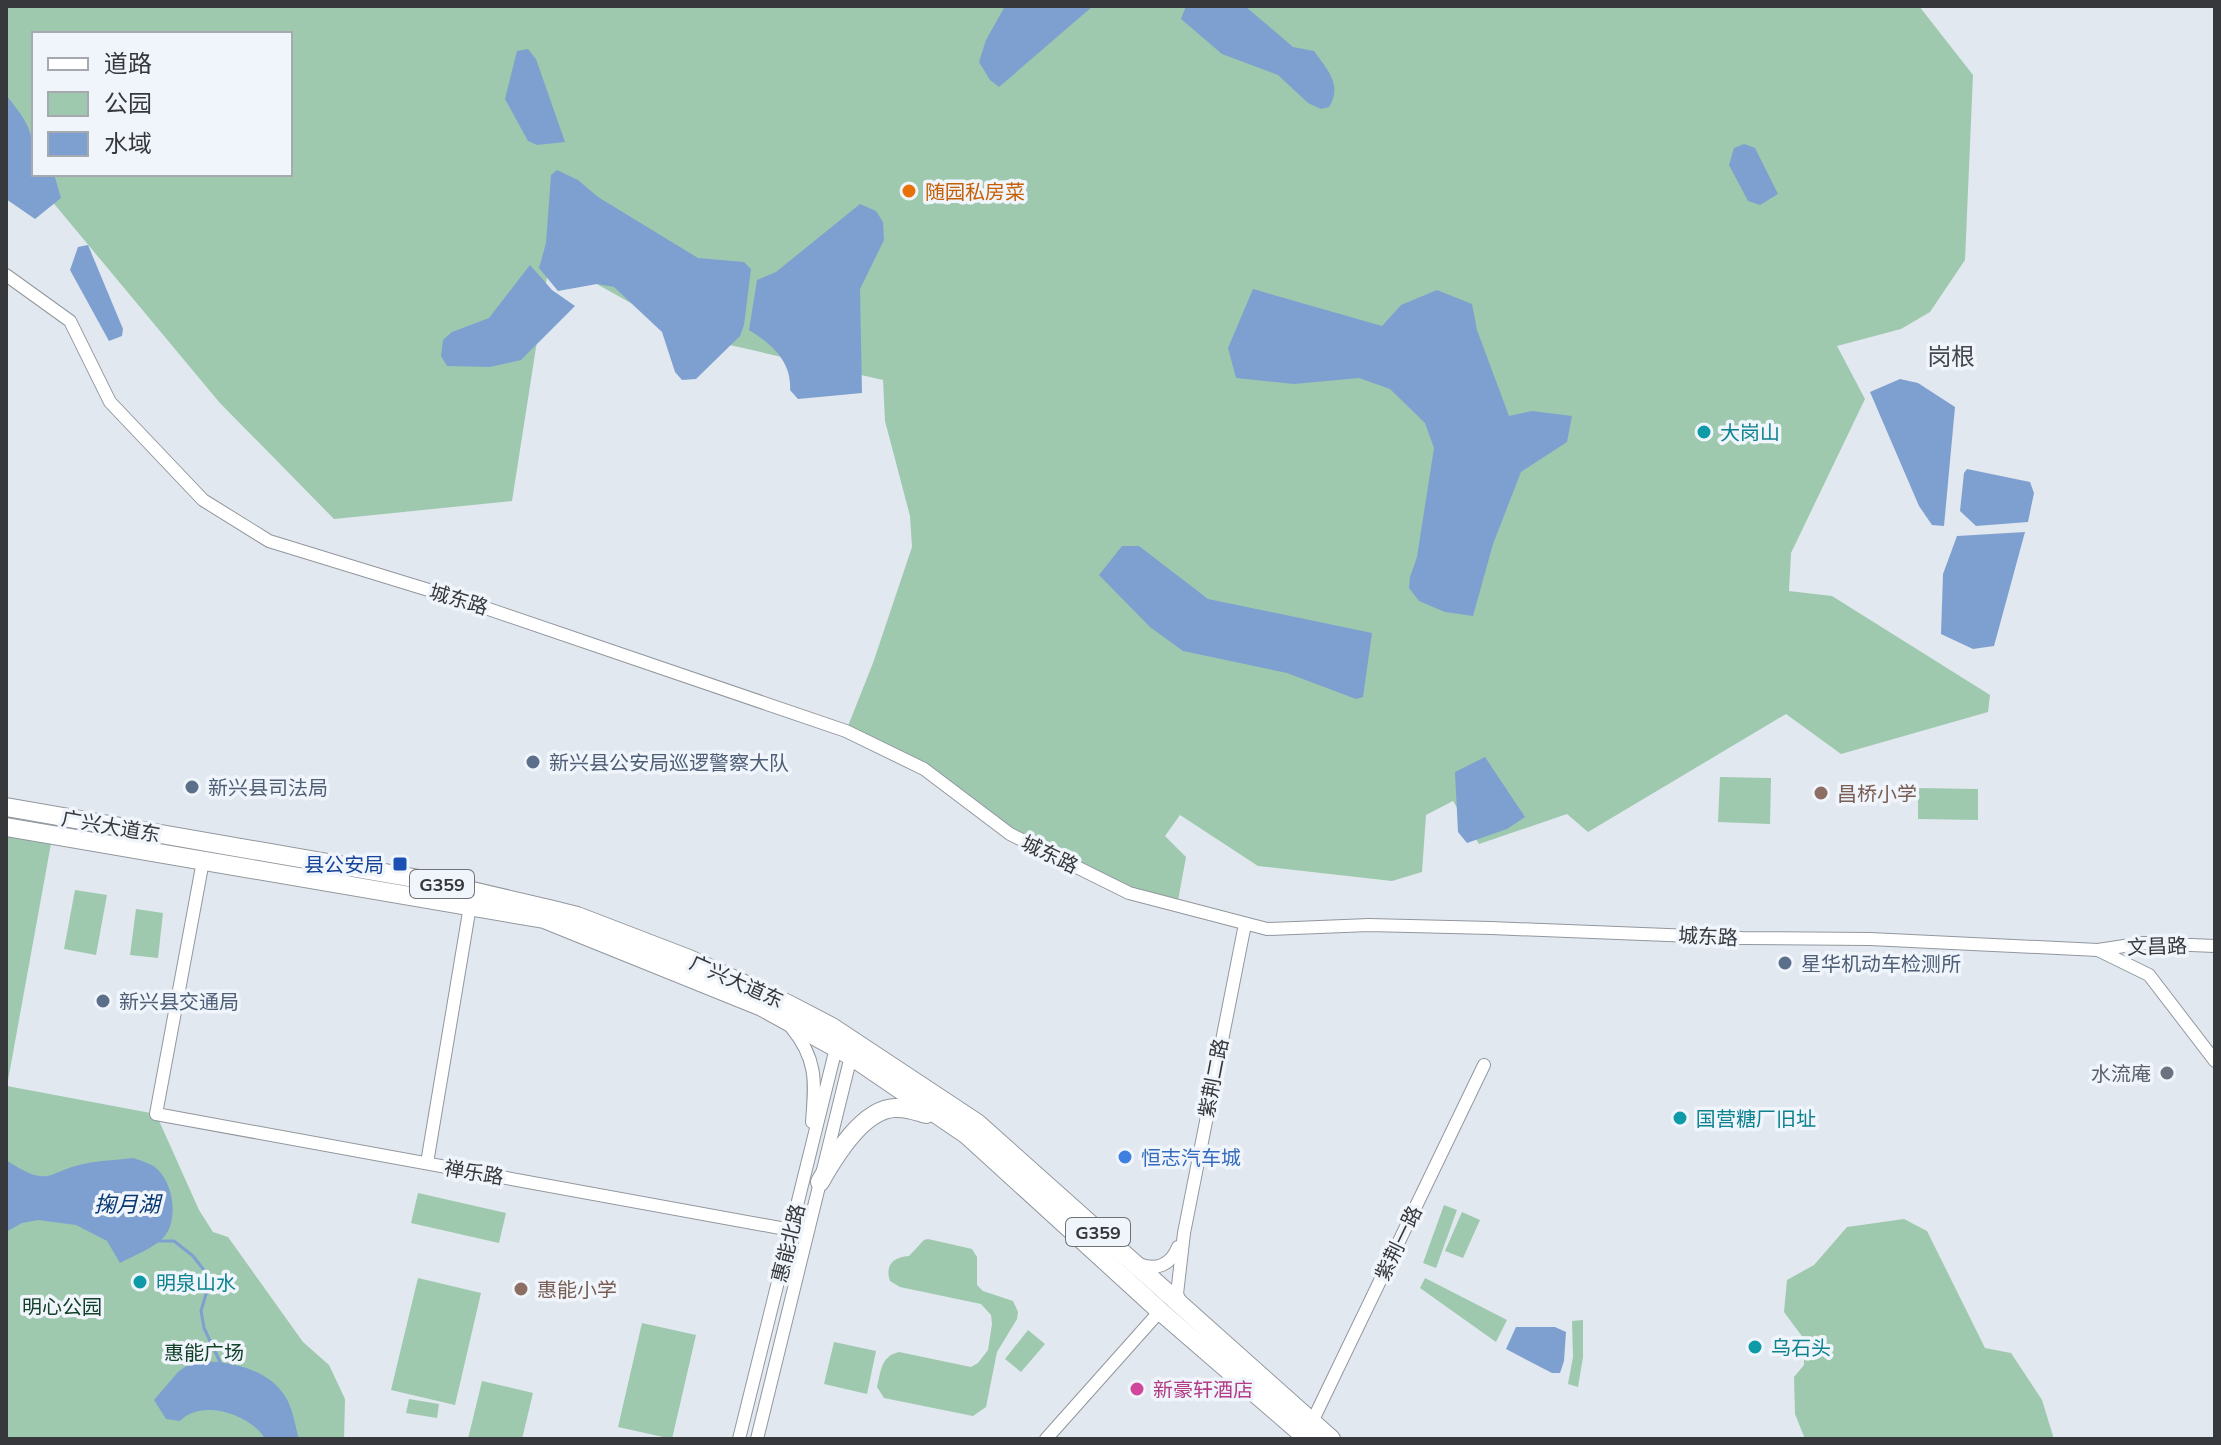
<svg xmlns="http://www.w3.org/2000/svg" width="2221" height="1445" viewBox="0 0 2221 1445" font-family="Mulish,'Noto Sans SC',sans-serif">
  <rect width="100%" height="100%" fill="#e2e8ef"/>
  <g fill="#9ec9ae" fill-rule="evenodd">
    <path d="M6,6h1913l54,69 -8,185 -35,52 -29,17 -64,17 28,53 -74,154 -2,38 43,5 158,99 -2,17 -147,42 -55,-40 -198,118 -21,-18 -88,30 -26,-43 -27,14 -4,57 -30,9 -134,-15 -78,-51 -15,21 21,21 -9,49 -48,-13 -119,-59 -86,-65 -78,-38 27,-68 39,-116 -2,-31 -25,-95 -2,-41 -193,-44 -140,-78 -38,243 -178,18 -115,-117 -213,-256zM34,34h256v140h-256z"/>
    <polygon points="1720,777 1771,778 1770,824 1718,822"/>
    <polygon points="1918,788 1978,789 1978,820 1918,819"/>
    <polygon points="6,807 56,816 7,1086 156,1114 199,1210 213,1232 228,1237 303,1342 329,1365 345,1399 344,1439 6,1439"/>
    <polygon points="75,890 107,895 96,955 64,949"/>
    <polygon points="136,909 163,913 158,958 130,955"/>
    <polygon points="418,1193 506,1213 499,1243 411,1223"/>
    <polygon points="1444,1205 1457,1210 1436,1268 1423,1263"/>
    <polygon points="1462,1212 1480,1220 1463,1258 1445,1251"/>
    <polygon points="1904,1219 1927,1231 1985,1348 2011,1353 2042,1400 2054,1439 1805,1439 1795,1414 1794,1377 1804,1365 1804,1339 1784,1312 1787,1280 1814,1265 1847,1227"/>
    <path d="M928,1239l44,10 5,8v28l6,6 30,10 5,11 -1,7 -20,33 -11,55 -13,9 -89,-18 -7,-11c4,-16 4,-31 22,-35l72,15 7,-4 10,-13 4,-26 -1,-9 -10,-11 -81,-17 -10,-6c-5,-15 2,-24 19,-25l15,-16z"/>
    <polygon points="418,1278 481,1293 455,1405 391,1390"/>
    <polygon points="1425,1278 1507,1320 1496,1342 1420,1288"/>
    <polygon points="1583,1320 1583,1357 1578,1387 1568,1384 1573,1357 1572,1321"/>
    <polygon points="642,1323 696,1335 672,1439 618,1427"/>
    <polygon points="1028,1330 1045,1344 1021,1372 1005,1359"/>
    <polygon points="834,1342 876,1351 867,1394 824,1384"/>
    <polygon points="482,1381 533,1393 522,1439 468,1439"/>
    <polygon points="409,1399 439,1404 437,1418 406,1413"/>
  </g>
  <g fill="#7ea0d0">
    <polygon points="1005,6 1093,6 999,87 990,80 979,62 986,40"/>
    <path d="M1186,6h59l48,41 21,4c13,18 29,34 15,56l-8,2 -13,-6 -30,-28 -56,-21 -41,-35z"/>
    <polygon points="528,49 536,59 565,142 537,145 528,141 505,99 517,51"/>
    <path d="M6,95c26,32 28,39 28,79h20l7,24 -26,21 -29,-20z"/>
    <polygon points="1744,144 1755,148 1778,194 1760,205 1748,201 1729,165 1734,148"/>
    <polygon points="557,170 578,180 598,197 698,258 744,262 751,269 744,325 740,336 696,379 682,380 675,372 662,332 614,287 597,284 558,291 539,268 546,243 551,175"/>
    <path d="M860,204l16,7 7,11 1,18 -24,49 2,104 -64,6 -8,-9c2,-28 -18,-46 -41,-60l8,-50 19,-8z"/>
    <polygon points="88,245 123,329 122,336 109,341 70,270 78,247"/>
    <polygon points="530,265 552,290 575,306 521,360 490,367 447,366 441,356 443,340 452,332 489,318"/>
    <polygon points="1253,289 1382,326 1401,305 1437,290 1472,304 1477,330 1509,416 1532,411 1572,416 1567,442 1521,472 1493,544 1473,616 1445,612 1419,601 1409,588 1410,577 1417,557 1434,448 1425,423 1390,389 1359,378 1294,384 1236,378 1228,348"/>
    <polygon points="1900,379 1918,383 1955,407 1944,526 1932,525 1919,506 1870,392"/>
    <polygon points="1967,469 2030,482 2034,493 2028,522 1976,526 1960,511 1964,473"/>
    <polygon points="2025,532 1994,646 1973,649 1941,634 1943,574 1957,536"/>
    <polygon points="1122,546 1139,546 1208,599 1372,633 1363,697 1356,699 1287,673 1183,651 1150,627 1099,575"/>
    <polygon points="1485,757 1525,817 1507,829 1467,843 1458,832 1455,772"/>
    <path d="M133,1158c9,3 21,6 27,14 14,16 18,49 4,65 -10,11 -31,19 -44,26l-13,-22 -31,-16 -38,-5 -16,3 -16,9v-72c46,30 39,11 82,3 15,-3 30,-3 45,-5z"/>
    <polygon points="1516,1327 1555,1327 1566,1332 1564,1361 1560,1373 1552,1373 1506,1349"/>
    <path d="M193,1361c32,0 73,5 92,35 8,12 10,30 14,43h-34c-14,-25 -64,-41 -85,-18l-14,-2 -12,-19 24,-28z"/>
  </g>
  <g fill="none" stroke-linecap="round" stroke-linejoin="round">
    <polyline stroke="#7ea0d0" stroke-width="3" points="157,1241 174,1241 193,1256 207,1274 209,1284 201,1311 204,1328 220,1362"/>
    <g stroke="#92979e" stroke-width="14">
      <g id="minor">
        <polyline points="6,275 70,321 110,402 203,500 269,541 471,603 846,731 924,769 1010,834 1129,893 1267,929 1369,925 1491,928 1742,938 1870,939 2098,950 2149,975 2215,1061"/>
        <polyline points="203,861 156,1114 791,1230"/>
        <polyline points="2098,950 2144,943 2215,946"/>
        <path d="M791,1027c27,33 24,55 21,95"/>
        <polyline points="427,1163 470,906"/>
        <path d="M1139,1264c17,7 32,1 39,-17"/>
        <polyline points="1182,1305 1177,1294 1184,1233 1245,924"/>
        <polyline points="1312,1422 1484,1065"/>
        <polyline points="739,1439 836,1048"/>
        <polyline points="757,1439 851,1056"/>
        <polyline points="1046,1439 1160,1311"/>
      </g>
    </g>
    <g stroke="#92979e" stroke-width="20">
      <g id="highway">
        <polyline points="6,807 425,880 549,909 577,916 689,959 788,1004 832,1027 977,1123 1331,1439"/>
        <polyline points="6,827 544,919 762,1007 851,1056 967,1135 1160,1311 1308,1439"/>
        <path d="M820,1182c14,-25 43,-73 75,-74 11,-1 21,3 31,6"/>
      </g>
    </g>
    <use href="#minor" stroke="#fff" stroke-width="12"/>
    <use href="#highway" stroke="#fff" stroke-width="18"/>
  </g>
  <circle fill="#e8710a" stroke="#f0f5fc" stroke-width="3" cx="909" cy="191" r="8"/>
  <g fill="#0f9aa8" stroke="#f0f5fc" stroke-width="3">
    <circle cx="1704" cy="432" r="8"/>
    <circle cx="1680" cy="1118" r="8"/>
    <circle cx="140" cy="1282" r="8"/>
    <circle cx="1755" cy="1347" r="8"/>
  </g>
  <g fill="#5c6f8a" stroke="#f0f5fc" stroke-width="3">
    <circle cx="533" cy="762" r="8"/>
    <circle cx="192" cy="787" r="8"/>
    <circle cx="1785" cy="963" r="8"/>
    <circle cx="103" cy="1001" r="8"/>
  </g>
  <g fill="#8d6e63" stroke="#f0f5fc" stroke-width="3">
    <circle cx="1821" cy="793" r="8"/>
    <circle cx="521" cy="1289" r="8"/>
  </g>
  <rect fill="#1a4fb4" stroke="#f0f5fc" stroke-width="3" x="392" y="856" width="16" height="16" rx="4"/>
  <circle fill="#6b7280" stroke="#f0f5fc" stroke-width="3" cx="2167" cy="1073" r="8"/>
  <circle fill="#3f7fe0" stroke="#f0f5fc" stroke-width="3" cx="1125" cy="1157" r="8"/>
  <circle fill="#d1479c" stroke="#f0f5fc" stroke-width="3" cx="1137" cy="1389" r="8"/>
  <g text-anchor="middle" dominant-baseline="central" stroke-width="7" stroke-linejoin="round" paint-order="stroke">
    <g fill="#f0f5fc" stroke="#6e7175" stroke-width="2">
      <rect x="410" y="870" width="64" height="28" rx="6"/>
      <rect x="1066" y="1218" width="64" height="28" rx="6"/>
    </g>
    <g font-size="18" font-weight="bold" fill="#36383b">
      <text x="442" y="884">G359</text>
      <text x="1098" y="1232">G359</text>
    </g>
    <g font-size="20" fill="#c56008" stroke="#f0f5fc" text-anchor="start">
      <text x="925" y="191">随园私房菜</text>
    </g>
    <g font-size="20" fill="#0d838f" stroke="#f0f5fc" text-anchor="start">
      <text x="1720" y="432">大岗山</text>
      <text x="1696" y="1118">国营糖厂旧址</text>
      <text x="156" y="1282">明泉山水</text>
      <text x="1771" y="1347">乌石头</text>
    </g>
    <g font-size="20" fill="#36383b" stroke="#f0f5fc">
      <text transform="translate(459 599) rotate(17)">城东路</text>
      <text transform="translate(111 826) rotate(10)">广兴大道东</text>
      <text transform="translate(1050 854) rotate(26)">城东路</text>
      <text transform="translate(1708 936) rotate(3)">城东路</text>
      <text transform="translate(2157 946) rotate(-2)">文昌路</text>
      <text transform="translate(737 981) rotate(24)">广兴大道东</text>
      <text transform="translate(1213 1078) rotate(-79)">紫荆二路</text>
      <text transform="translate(474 1172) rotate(10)">禅乐路</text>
      <text transform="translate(788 1243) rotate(-76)">惠能北路</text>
      <text transform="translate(1398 1243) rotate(-64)">紫荆一路</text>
    </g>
    <g font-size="20" fill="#4e5e75" stroke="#f0f5fc" text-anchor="start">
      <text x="549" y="762">新兴县公安局巡逻警察大队</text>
      <text x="208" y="787">新兴县司法局</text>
      <text x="1801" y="963">星华机动车检测所</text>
      <text x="119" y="1001">新兴县交通局</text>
    </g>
    <g font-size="20" fill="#785e54" stroke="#f0f5fc" text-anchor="start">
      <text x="1837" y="793">昌桥小学</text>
      <text x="537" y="1289">惠能小学</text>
    </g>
    <g font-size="20" fill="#164399" stroke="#f0f5fc" text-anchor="end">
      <text x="384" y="864">县公安局</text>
    </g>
    <g font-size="20" fill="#5b616d" stroke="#f0f5fc" text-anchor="end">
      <text x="2151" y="1073">水流庵</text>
    </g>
    <g font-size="20" fill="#366cbe" stroke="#f0f5fc" text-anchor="start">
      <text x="1141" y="1157">恒志汽车城</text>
    </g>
    <g font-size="20" fill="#124128" stroke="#f0f5fc">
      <text x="62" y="1306">明心公园</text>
      <text x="204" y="1352">惠能广场</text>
    </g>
    <g font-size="20" fill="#b23c85" stroke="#f0f5fc" text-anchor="start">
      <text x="1153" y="1389">新豪轩酒店</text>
    </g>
    <g font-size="22" font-style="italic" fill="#093972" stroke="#f0f5fc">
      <text x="127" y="1204">掬月湖</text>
    </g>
    <g font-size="24" fill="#44484e" stroke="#f0f5fc">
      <text x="1951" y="356">岗根</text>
    </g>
  </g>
  <rect width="2221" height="1445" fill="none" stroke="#36383b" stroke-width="16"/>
  <rect x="32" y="32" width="260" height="144" fill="#f0f5fc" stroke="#a6a9af" stroke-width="2"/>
  <rect x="48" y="58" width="40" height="12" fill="#ffffff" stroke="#a6a9af" stroke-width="2"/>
  <text x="104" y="72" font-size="24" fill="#36383b">道路</text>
  <rect x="48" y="92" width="40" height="24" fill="#9ec9ae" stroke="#a6a9af" stroke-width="2"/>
  <text x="104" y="112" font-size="24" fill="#36383b">公园</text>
  <rect x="48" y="132" width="40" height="24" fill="#7ea0d0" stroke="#a6a9af" stroke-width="2"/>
  <text x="104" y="152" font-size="24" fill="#36383b">水域</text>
</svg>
